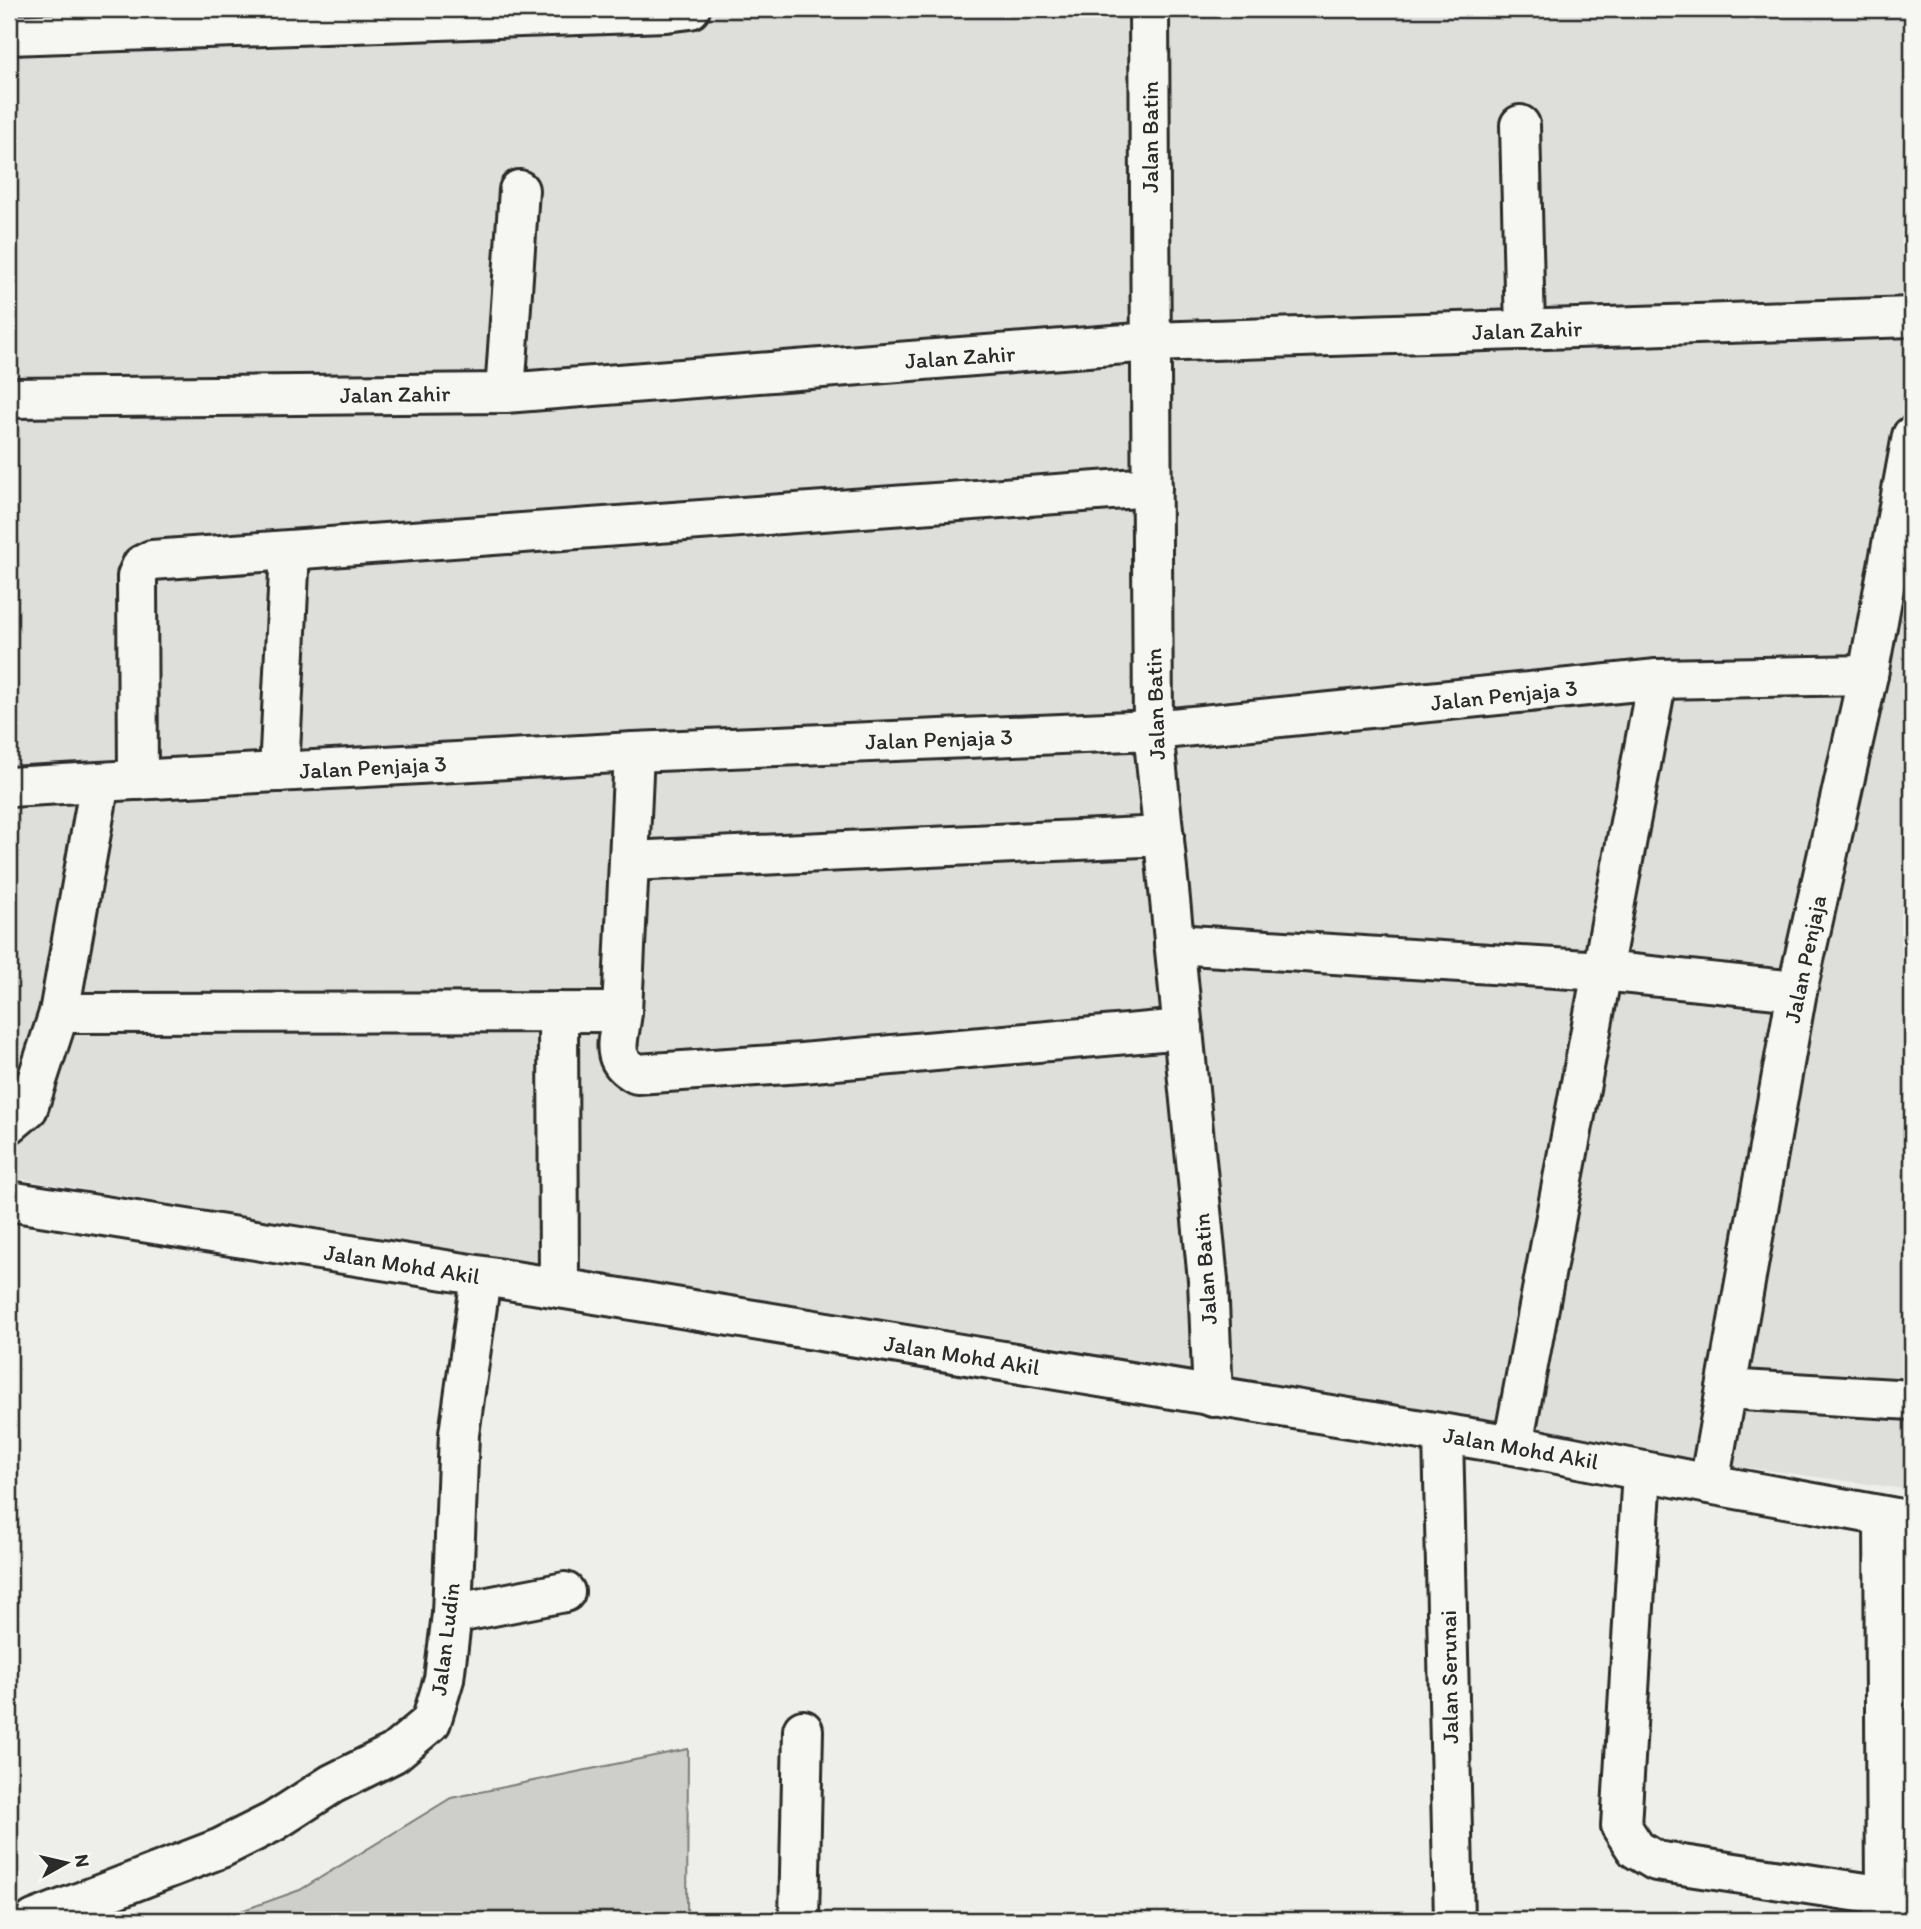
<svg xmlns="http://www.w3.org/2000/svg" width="1921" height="1929" viewBox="0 0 1921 1929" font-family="Itim,sans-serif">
  <rect width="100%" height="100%" fill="#eeeeea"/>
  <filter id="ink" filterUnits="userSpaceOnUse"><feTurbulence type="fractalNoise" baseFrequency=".0143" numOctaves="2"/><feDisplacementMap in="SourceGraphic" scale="14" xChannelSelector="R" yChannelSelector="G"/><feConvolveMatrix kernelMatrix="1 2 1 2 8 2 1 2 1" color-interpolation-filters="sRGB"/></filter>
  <g filter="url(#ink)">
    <polygon fill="#dededb" points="9,9 1912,9 1912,1490 1658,1455 1072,1349 287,1224 9,1177"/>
    <polygon fill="#cececa" stroke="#7c7c7a" stroke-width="2" points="688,1749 687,1920 216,1920 300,1890 451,1798"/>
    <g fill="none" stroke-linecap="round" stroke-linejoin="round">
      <g stroke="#2b2b2b" stroke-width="44">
        <g id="minor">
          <polyline points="1149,9 1153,730 1208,1280 1213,1397"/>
          <polyline points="9,35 666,12 690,9"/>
          <polyline points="1520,125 1525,330"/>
          <polyline points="505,393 519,190"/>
          <polyline points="9,398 505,393 1151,342 1912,317"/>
          <path d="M634,752l-12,260c-3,29 -14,47 15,62l165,-11 381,-34"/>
          <polyline points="279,772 290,551"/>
          <polyline points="138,780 137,576 142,565 152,560 1152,487"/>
          <polyline points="9,787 634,752 1153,730 1657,679 1868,675"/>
          <polyline points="630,861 1164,836"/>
          <polyline points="1174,944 1602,971 1797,991"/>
          <polyline points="558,1012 559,1288"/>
          <polyline points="59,1013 622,1012"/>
          <polyline points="9,1124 28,1108 59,1013 100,782"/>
          <polyline points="9,1201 559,1288 1513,1445 1709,1484 1912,1521"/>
          <polyline points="1726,1389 1912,1400"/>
          <polyline points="1443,1434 1454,1920"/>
          <polyline points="1513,1445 1657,679"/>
          <polyline points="1642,1471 1621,1826 1636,1849 1656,1861 1912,1900"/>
          <polyline points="1709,1484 1797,991 1868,675 1912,436"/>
          <polyline points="452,1614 565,1592"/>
          <polyline points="34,1920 221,1848 273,1822 332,1784 394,1753 431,1722 444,1679 452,1614 459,1434 481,1277"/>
          <polyline points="799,1920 803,1730"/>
          <polyline points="1883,1920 1886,1896 1884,1518"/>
        </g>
      </g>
      <use href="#minor" stroke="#f6f6f2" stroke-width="38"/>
    </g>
  </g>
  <g text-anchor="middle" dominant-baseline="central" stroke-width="5" stroke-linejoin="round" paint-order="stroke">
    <g font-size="23" fill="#2b2b2b" stroke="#f6f6f2">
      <text transform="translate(1150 137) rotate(-90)">Jalan Batin</text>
      <text transform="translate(1527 330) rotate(-2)">Jalan Zahir</text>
      <text transform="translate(960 357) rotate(-4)">Jalan Zahir</text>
      <text transform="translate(395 394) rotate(-1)">Jalan Zahir</text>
      <text transform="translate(1504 695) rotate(-6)">Jalan Penjaja 3</text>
      <text transform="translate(1155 704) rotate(-92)">Jalan Batin</text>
      <text transform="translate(939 739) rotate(-2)">Jalan Penjaja 3</text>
      <text transform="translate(373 767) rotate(-3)">Jalan Penjaja 3</text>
      <text transform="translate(1805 959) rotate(-78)">Jalan Penjaja</text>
      <text transform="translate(402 1264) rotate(9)">Jalan Mohd Akil</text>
      <text transform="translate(1205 1269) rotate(-94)">Jalan Batin</text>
      <text transform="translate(962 1355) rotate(9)">Jalan Mohd Akil</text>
      <text transform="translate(1521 1448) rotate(10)">Jalan Mohd Akil</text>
      <text transform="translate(445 1639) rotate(-83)">Jalan Ludin</text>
      <text transform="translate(1449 1677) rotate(-91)">Jalan Serunai</text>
    </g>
  </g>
  <rect width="1921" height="1929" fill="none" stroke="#f6f6f2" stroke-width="35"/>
  <rect x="18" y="18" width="1886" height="1894" fill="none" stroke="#2b2b2b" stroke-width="2.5" filter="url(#ink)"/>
  <g transform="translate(66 1863) rotate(82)" stroke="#f6f6f2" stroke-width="5" paint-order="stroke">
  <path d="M0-5L12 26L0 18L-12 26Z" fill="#2b2b2b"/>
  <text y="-10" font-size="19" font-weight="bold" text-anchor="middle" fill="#2b2b2b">N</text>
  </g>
</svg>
